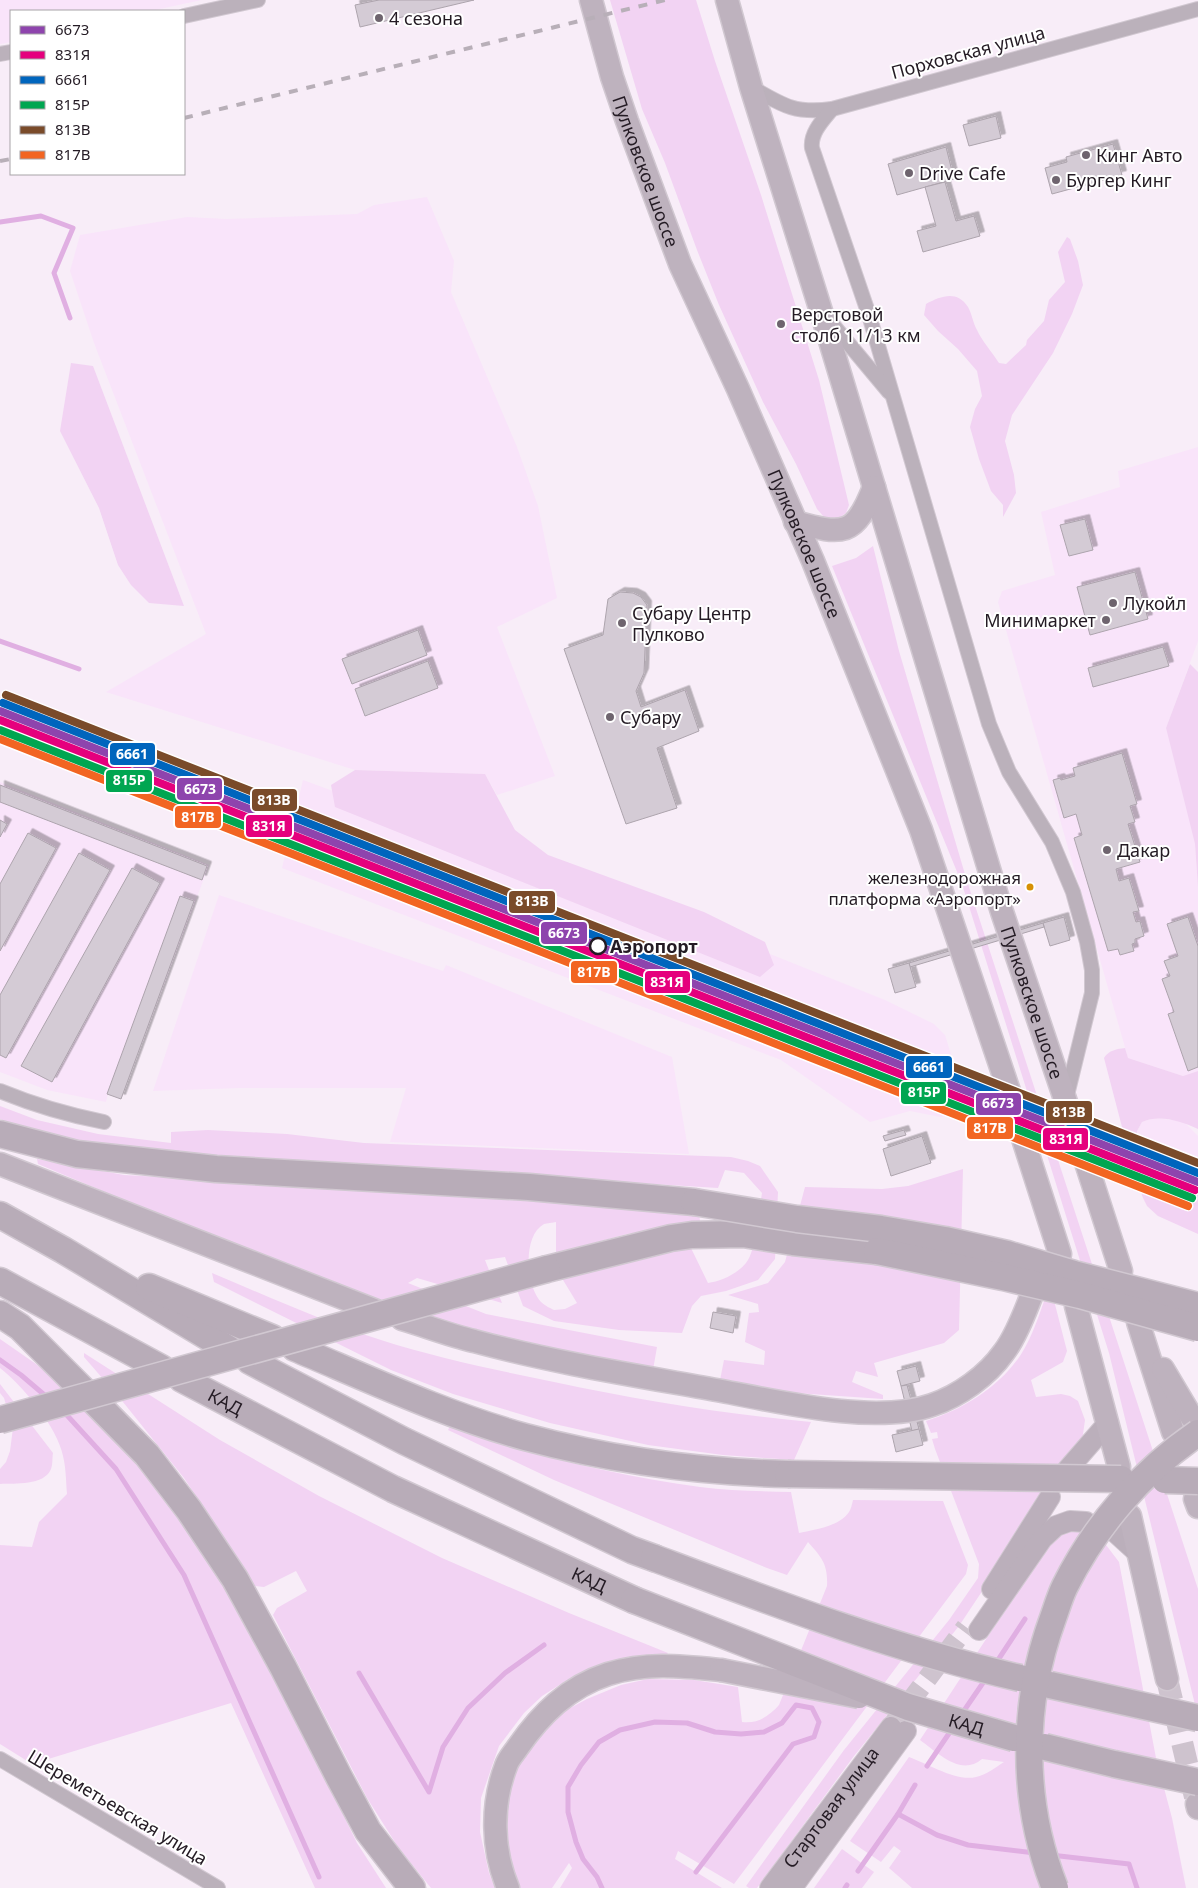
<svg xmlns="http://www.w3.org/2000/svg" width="1198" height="1888" viewBox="0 0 1198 1888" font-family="'Noto Sans',sans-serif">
  <defs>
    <filter id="shadow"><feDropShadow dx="4.5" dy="-4.5" stdDeviation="0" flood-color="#0004"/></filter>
  </defs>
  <rect width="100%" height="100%" fill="#f8edf8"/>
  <g fill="#f9e4fa">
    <polygon points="0,0 202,0 150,11 11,11 11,42 0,44"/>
    <polygon points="427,197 454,261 451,292 517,447 538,506 557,598 497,627 555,776 497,795 485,774 355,770 106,692 206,634 94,343 70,271 80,235 187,217 227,219 357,214 374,205"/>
    <polygon points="1198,447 1198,641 1166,728 1195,844 1198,887 1198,1071 1183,1076 1128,1058 998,602 1002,591 1055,575 1041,512 1120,487 1118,471"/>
    <polygon points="303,780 685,920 885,1000 934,1024 945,1035 955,1067 958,1098 952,1111 946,1116 940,1117 910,1111 870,1122 781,1060 282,868"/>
    <polygon points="0,782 209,865 121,1099 108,1094 106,1102 47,1090 0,1072"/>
    <polygon points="219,895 443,971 446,965 672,1057 689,1154 390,1142 406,1088 239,1088 153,1091"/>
    <polygon points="1154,1118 1183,1121 1198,1136 1198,1221 1164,1202 1152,1192 1146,1181 1139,1151 1137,1131 1142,1122"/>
  </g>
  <g fill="#f2d3f3">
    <polygon points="610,0 696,0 715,61 761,195 819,380 849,505 846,513 836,520 825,518 817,509 796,464 763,402 719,305 697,250 665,163 642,109"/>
    <path d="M1067,237l3,2 8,22 5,24 -11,29 -19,39 -41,62 -7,26 9,34 2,18 -13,24v-12l-12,-14 -12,-32 -9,-32 5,-18 7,-13 -5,-25 -19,-22 -20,-18 -14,-16 2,-11c15,-8 31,-14 42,3 4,7 5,16 9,23 5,11 15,22 22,33l7,1 20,-19 1,-5 17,-19 5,-21 16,-18 -7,-30z"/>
    <polygon points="71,363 93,366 184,606 149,603 131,585 118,565 99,508 60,431"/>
    <polygon points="873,546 899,651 967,881 1198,1589 1198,1717 1109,1353 962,884 832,566 856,558"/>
    <polygon points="1190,664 1198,672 1198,887 1195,844 1166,728"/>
    <polygon points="355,770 485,774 515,830 548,855 704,912 765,942 774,965 760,977 335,807 331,785"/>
    <path d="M1125,1048l3,10 55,18 15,-5v58c-17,-8 -39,-15 -56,-7l-5,9v8c3,23 5,49 27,63l3,-23 31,12v43l-40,-18 -11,-10 -4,-8 -9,-25 -30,-115c5,-8 13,-9 21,-10z"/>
    <path d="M0,1106l37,14 61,14 73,9v-11l37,-2 79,4 77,9 367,14 17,4 12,5 18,26 -3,67 -17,21 -32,11 -25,5 -9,10 -10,27 -63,-3 -65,-9 -31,-15 -18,-49 -20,3 17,43 -85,-25 -9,5 78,31 171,33 -4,23 -102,-18 -205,-59 -308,-129 -1,-5 87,16 404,22 171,17 1,7 -4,2 -69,11 -71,19v-31c-3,1 -9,1 -12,2 -22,12 -18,62 -3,78 3,3 9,6 13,8l11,-1 12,-6 -17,-28 130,-29 18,37c15,-2 36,-12 42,-27 7,-16 9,-45 12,-63l-18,-20 -19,-3 -7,18 -544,-34 -77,-10 -60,-10 -37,-15z"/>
    <polygon points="963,1169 959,1330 944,1343 874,1363 878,1377 856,1371 852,1382 883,1395 883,1399 781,1392 720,1380 724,1360 764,1365 765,1351 745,1342 749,1313 759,1312 758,1304 728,1295 768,1283 785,1262 805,1187 882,1189 908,1186"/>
    <path d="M212,1273c55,23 112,49 169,67 56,18 115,30 173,42 85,18 170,32 257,40l-17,38 -71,-5 -75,-10 -98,-22 -97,-29 -62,-24 -177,-88z"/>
    <path d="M1050,1285l17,66 -4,11 -32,18 5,17 25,-3 9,2 8,5 7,19 -3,21 -123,185 -105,130 -97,132h-8l-3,-2 98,-136 105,-130 29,-42 1,-14 -44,-115 -3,-10 6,-1 -1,-6 -6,1 -5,-12c36,-11 72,-33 94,-65 14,-21 21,-48 30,-71z"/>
    <path d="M0,1339l36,25 43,36 68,74 59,79 90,165 61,125 29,45h-71l-84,-185 -199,61 -32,-20v-199l32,2 7,-25 28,-28c-1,-12 -1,-26 -4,-38 -5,-28 -41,-71 -63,-88z"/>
    <polygon points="84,1353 220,1440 319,1496 442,1558 569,1613 668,1653 666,1655 603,1665 572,1677 542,1696 524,1713 499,1746 481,1798 480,1832 489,1873 495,1888 431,1888 398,1847 367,1798 273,1615 277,1608 307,1591 296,1571 264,1587 255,1586 184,1478 123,1402 84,1357"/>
    <path d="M0,1384l53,69c-1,5 0,11 -2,16 -7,17 -36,14 -51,15v-15l6,-7 4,-11 3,-23 -9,-30 -4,-5z"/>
    <path d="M450,1426c80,29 166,50 250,61 30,4 61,4 91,5l8,41c15,-3 41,-7 50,-21 2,-3 3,-8 4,-12l90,1 25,64 -2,9 -232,310 -56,-33 -3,8 47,29h-162l12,-20 -3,-5 -17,25h-33l-4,-9 -10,-49 1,-40 19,-39 34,-37 28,-15 34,-14 27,-6 46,1 44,7 4,35c16,2 27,-6 37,-17l48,-119c1,-22 -5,-28 -19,-44l-21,33 -20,-7 -213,-88 -106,-50z"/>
    <path d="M1071,1528l29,9 19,25 37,196 16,60 14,70h-274l-23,-20 12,-17 -7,-5 -13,16 -31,-21 59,-84c19,7 48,25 67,20 10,-2 20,-10 28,-15l-22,-3c-21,18 -44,-6 -62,-19l123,-188 14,-15z"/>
    <polygon points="842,1849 874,1872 862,1888 814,1888"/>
  </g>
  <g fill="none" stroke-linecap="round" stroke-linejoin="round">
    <g stroke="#e0afe2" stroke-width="5">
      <polyline points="0,222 41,216 73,228 54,273 70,318"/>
      <polyline points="0,641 79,669"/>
      <polyline points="0,1360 21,1375 48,1398"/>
      <polyline points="64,1412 116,1469 184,1575 319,1877"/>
      <polyline points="996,1663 1025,1619"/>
      <polyline points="359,1673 429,1792 443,1747 468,1708 505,1673 544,1645"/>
      <polyline points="961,1715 987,1677"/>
      <polyline points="927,1766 952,1729"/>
      <polyline points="898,1814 937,1835 968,1845 1035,1853"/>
      <polyline points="1051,1855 1129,1864 1137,1888"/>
      <polyline points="858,1871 898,1814 915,1785"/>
      <polyline points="602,1888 597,1877 583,1859 576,1842 568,1812 568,1787 581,1765 599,1742 620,1730 655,1722 687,1723 715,1732 741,1734 764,1732 782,1723 796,1705 812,1708 819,1722 814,1737 793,1744 696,1872"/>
      <polyline points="845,1888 847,1885"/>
    </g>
  </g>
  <g fill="#d4cbd5" stroke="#ada4ad" filter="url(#shadow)">
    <polygon points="379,0 474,0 360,27 355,5"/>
    <polygon points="996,116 1001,138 969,146 963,125"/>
    <polygon points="1113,144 1122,175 1052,194 1045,168 1067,162 1066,157"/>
    <polygon points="946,147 954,179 897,195 888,164"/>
    <polygon points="945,182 956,221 974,216 980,236 923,252 917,231 936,226 925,187"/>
    <polygon points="1085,519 1093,550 1069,556 1060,525"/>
    <polygon points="1135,572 1148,619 1090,635 1077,587"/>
    <polygon points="620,592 633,593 641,597 647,605 644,673 636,691 641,707 685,690 699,731 657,748 677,808 626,824 564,649 603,635 608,599"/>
    <polygon points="418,630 427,655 352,684 342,659"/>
    <polygon points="1163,647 1169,666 1093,687 1088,668"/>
    <polygon points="428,661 438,688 365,716 355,689"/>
    <polygon points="1122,753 1137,804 1130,806 1135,822 1128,824 1140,862 1116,869 1119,881 1129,878 1139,911 1133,912 1136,922 1140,921 1144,936 1135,939 1135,943 1132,944 1134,951 1120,955 1118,949 1108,951 1074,838 1082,835 1076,814 1064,818 1053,780 1060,778 1061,780 1075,776 1073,768"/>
    <polygon points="0,785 207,866 202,880 0,802"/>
    <polygon points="0,820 7,824 0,837"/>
    <polygon points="28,833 56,848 0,951 0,884"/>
    <polygon points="79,853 110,870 6,1058 0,1055 0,995"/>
    <polygon points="132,868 160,883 52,1082 21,1066"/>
    <polygon points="180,896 194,901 121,1099 107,1094"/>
    <polygon points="1064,917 1070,940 1050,946 1043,923"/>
    <polygon points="1188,917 1198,946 1198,1067 1188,1071 1168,1014 1174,1012 1162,979 1170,976 1164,961 1178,956 1167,924"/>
    <polygon points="1043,923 1044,927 910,967 909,963"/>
    <polygon points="909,963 916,987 895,993 888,969"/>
    <polygon points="904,1130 906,1135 885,1141 883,1136"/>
    <polygon points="922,1136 931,1163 891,1176 883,1149"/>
    <polygon points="713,1312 736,1316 733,1333 710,1328"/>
    <polygon points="916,1366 920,1381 901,1386 897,1371"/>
    <polygon points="907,1385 919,1429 912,1431 901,1386"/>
    <polygon points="919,1429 923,1445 896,1452 892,1435"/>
  </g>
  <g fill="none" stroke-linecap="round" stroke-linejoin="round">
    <polyline stroke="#cec3ce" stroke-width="20" stroke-dasharray="20 10" stroke-linecap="butt" points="891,1727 966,1627"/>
    <g stroke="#cec3ce" stroke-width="22" stroke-dasharray="22 11" stroke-linecap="butt">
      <polyline points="1009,1091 1017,1120"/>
      <polyline points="1070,1114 1080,1144"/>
      <polyline points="1167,1679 1195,1797"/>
    </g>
    <g stroke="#d1c8d1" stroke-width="16">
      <g id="street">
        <polyline points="184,16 258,0"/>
        <polyline points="0,54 11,52"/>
        <path d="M751,87c31,18 43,27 81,22l366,-100"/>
        <path d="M832,109c-9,11 -22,24 -20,39l57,167 120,409 20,48 43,70 21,50 14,50 5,28v23l-26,106"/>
        <polyline points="828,319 889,392"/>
        <path d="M0,1091c34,14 68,24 104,31"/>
        <polyline points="0,1759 218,1888"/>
      </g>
    </g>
    <g stroke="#d1c8d1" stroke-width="22">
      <g id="secondary">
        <polyline points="1068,1469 1108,1423"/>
        <polyline points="1116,1533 1139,1554"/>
        <polyline points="992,1589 1050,1497"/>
        <polyline points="979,1630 1042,1539 1056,1526 1070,1521 1086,1522"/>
        <path id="s1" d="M770,1888l121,-161"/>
        <polyline points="792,1888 906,1731"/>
      </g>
    </g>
    <g stroke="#d1c8d1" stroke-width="25">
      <g id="primary">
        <path id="s2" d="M591,0l21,77 15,44 53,143 58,125 75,172 108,269 88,261"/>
        <path id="s3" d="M727,0l24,87 70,224 181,601 68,202"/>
        <path d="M795,522c48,13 60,15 79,-35"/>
        <polyline points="1017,1120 1060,1254"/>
        <polyline points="1080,1144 1121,1271"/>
        <polyline points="0,1164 374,1310"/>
        <polyline points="1076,1306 1119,1467"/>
        <path d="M402,1319c24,7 47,16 72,22 81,22 165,35 248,50 58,11 154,34 210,14 27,-9 55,-29 72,-53 10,-13 22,-42 28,-58"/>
        <polyline points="1138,1322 1173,1432"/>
        <polyline points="1163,1369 1192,1418"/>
        <polyline points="1195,1499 1198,1507"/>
        <polyline points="1130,1516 1167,1679"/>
        <polyline points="1197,1804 1198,1808"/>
        <path d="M508,1888c-16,-38 -17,-83 -2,-122 2,-7 8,-13 12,-19 23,-33 50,-60 90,-73 39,-12 73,-8 113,-4"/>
      </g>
    </g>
    <g stroke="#d1c8d1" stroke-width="29">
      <g id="highway">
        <polyline points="0,1134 77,1154 216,1169 529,1187 694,1202"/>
        <polyline points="0,1215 63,1250 230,1350"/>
        <polyline points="547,1269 671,1238 692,1235 743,1234 793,1242 877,1251"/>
        <polyline points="0,1281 161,1368"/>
        <polyline points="149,1287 272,1338"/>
        <polyline points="0,1314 20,1327 82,1389"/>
        <path d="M295,1348c76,32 151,67 230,89 86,23 175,35 263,37"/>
        <polyline points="250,1361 404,1441 632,1550 654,1558"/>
        <path id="s4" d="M182,1379l211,110 241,111"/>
        <polyline points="95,1402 147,1455 189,1510 235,1579 283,1667 339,1777 368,1831 412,1888"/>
      </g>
    </g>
    <use href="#street" stroke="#bbb1bb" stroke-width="14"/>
    <use href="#secondary" stroke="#bbafbb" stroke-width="20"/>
    <use href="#primary" stroke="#beb2be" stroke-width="22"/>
    <use href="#highway" stroke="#b8acb8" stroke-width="26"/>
    <g stroke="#b8afb8" stroke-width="4" stroke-dasharray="9 9" stroke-linecap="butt">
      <polyline points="184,118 665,0"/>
      <polyline points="0,161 11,159"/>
    </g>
    <g stroke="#d1c8d1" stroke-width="25" stroke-linecap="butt">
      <polyline id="primary-bridge" points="721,1670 859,1697"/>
    </g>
    <g stroke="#d1c8d1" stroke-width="29" stroke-linecap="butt">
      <g id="highway-bridge">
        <polyline points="694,1202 797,1219 881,1229 945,1240 1007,1254 1074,1274 1198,1306"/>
        <polyline points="877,1251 1003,1277 1080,1295 1198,1328"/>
        <polyline points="0,1420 547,1269"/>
        <polyline points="788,1474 1121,1479"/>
        <polyline points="1165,1480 1198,1481"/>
        <path d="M654,1558c120,45 240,91 366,120"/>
        <path id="s5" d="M634,1600l274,107 106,31"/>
        <polyline points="1050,1685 1198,1718"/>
        <polyline points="1045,1747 1114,1764 1198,1782"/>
        <path d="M1055,1888c-34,-86 -34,-183 -2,-270 4,-11 7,-22 12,-32 30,-60 77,-115 133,-153"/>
      </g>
    </g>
    <use href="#primary-bridge" stroke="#beb2be" stroke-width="22"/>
    <use href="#highway-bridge" stroke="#b8acb8" stroke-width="26"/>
    <g stroke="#fff" stroke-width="11">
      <polyline id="rail-1" points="0,711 1198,1182"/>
    </g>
    <g stroke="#fff" stroke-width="11">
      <polyline id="rail-2" points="0,720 1195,1190"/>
    </g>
    <g stroke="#fff" stroke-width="11">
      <polyline id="rail-3" points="3,703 1198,1173"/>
    </g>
    <g stroke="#fff" stroke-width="11">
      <polyline id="rail-4" points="0,730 1192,1198"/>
    </g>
    <g stroke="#fff" stroke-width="11">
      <polyline id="rail-5" points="6,695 1198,1163"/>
    </g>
    <g stroke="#fff" stroke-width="11">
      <polyline id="rail-6" points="0,739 1188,1206"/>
    </g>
    <use href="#rail-1" stroke="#8e44ad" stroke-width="8"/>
    <use href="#rail-2" stroke="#e5007d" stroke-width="8"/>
    <use href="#rail-3" stroke="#0065bd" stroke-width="8"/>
    <use href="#rail-4" stroke="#00a651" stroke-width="8"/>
    <use href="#rail-5" stroke="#7a4b2a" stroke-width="8"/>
    <use href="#rail-6" stroke="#f26522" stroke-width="8"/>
  </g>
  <g fill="#6e646e" stroke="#fff" stroke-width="2">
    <circle cx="379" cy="18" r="5"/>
    <circle cx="1086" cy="155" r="5"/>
    <circle cx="909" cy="173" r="5"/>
    <circle cx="1056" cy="180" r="5"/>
    <circle cx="781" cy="324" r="5"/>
    <circle cx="1113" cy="603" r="5"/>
    <circle cx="1106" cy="620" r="5"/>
    <circle cx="622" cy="623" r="5"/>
    <circle cx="610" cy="717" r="5"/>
    <circle cx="1107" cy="850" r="5"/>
  </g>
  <circle fill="#d79105" stroke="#fff" stroke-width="2" cx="1030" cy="887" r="4.5"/>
  <circle fill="#fff" stroke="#241b24" stroke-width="2.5" cx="598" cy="946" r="8"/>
  <g text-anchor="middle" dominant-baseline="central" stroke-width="4" stroke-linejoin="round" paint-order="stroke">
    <g font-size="17" fill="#241b24" stroke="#fff" text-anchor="end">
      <text x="1021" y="877">железнодорожная<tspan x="1021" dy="21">платформа «Аэропорт»</tspan></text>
    </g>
    <g font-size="18" fill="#241b24" stroke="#fff" text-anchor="start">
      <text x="389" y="18">4 сезона</text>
      <text x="1096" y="155">Кинг Авто</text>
      <text x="919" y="173">Drive Cafe</text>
      <text x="1066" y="180">Бургер Кинг</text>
      <text x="791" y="314">Верстовой<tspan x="791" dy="21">столб 11/13 км</tspan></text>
      <text x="1123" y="603">Лукойл</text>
      <text x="632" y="613">Субару Центр<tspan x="632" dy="21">Пулково</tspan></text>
      <text x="1096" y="620" text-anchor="end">Минимаркет</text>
      <text x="620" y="717">Субару</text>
      <text x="1117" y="850">Дакар</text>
    </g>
    <g font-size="18" fill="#241b24" stroke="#fff">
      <text transform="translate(968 52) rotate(-15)">Порховская улица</text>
      <text stroke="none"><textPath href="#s2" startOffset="180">Пулковское шоссе</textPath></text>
      <text stroke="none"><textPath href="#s2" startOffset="585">Пулковское шоссе</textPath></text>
      <text stroke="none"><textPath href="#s3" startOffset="1048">Пулковское шоссе</textPath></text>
      <text stroke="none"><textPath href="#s4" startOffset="49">КАД</textPath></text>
      <text stroke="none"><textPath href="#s4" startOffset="454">КАД</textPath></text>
      <text stroke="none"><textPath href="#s5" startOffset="355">КАД</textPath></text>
      <text transform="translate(118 1807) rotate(31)">Шереметьевская улица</text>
      <text stroke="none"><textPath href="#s1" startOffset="101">Стартовая улица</textPath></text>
    </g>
    <g font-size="18" font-weight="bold" fill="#241b24" stroke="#fff" text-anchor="start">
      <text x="610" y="946">Аэропорт</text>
    </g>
  </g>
  <g stroke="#fff" stroke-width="2">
    <rect x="109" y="742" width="47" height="24" rx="5" fill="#0065bd"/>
    <rect x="105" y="769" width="48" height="24" rx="5" fill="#00a651"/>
    <rect x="176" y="777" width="47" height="24" rx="5" fill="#8e44ad"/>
    <rect x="251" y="788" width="47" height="24" rx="5" fill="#7a4b2a"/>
    <rect x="174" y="805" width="48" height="24" rx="5" fill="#f26522"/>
    <rect x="245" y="814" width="48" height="24" rx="5" fill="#e5007d"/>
    <rect x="508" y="890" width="48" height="24" rx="5" fill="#7a4b2a"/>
    <rect x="540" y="921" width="48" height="24" rx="5" fill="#8e44ad"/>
    <rect x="570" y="960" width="48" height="24" rx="5" fill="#f26522"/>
    <rect x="644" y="970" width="47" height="24" rx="5" fill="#e5007d"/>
    <rect x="905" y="1055" width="48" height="24" rx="5" fill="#0065bd"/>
    <rect x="900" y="1081" width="47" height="24" rx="5" fill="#00a651"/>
    <rect x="975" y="1092" width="47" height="24" rx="5" fill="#8e44ad"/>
    <rect x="1045" y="1100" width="48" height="24" rx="5" fill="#7a4b2a"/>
    <rect x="966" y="1116" width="48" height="24" rx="5" fill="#f26522"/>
    <rect x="1042" y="1127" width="47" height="24" rx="5" fill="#e5007d"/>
  </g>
  <g font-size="14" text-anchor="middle" font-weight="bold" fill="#fff">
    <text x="132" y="759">6661</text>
    <text x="129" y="785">815Р</text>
    <text x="200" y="794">6673</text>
    <text x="274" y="805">813В</text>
    <text x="198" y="822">817В</text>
    <text x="269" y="831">831Я</text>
    <text x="532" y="906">813В</text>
    <text x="564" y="938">6673</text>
    <text x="594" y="977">817В</text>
    <text x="667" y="987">831Я</text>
    <text x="929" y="1072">6661</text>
    <text x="924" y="1097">815Р</text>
    <text x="998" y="1108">6673</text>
    <text x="1069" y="1117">813В</text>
    <text x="990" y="1133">817В</text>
    <text x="1066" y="1144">831Я</text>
  </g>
  <rect x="10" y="10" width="175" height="165" fill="#ffffff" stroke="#a7a4a7"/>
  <rect x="20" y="26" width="25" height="8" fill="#8e44ad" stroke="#a7a4a7"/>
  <text x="55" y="35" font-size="15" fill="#241b24">6673</text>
  <rect x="20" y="51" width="25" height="8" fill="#e5007d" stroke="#a7a4a7"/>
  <text x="55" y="60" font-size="15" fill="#241b24">831Я</text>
  <rect x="20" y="76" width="25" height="8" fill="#0065bd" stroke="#a7a4a7"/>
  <text x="55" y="85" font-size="15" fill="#241b24">6661</text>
  <rect x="20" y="101" width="25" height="8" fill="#00a651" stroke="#a7a4a7"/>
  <text x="55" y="110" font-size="15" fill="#241b24">815Р</text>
  <rect x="20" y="126" width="25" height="8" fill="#7a4b2a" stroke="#a7a4a7"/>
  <text x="55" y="135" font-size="15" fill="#241b24">813В</text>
  <rect x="20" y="151" width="25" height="8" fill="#f26522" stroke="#a7a4a7"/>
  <text x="55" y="160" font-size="15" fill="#241b24">817В</text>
</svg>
